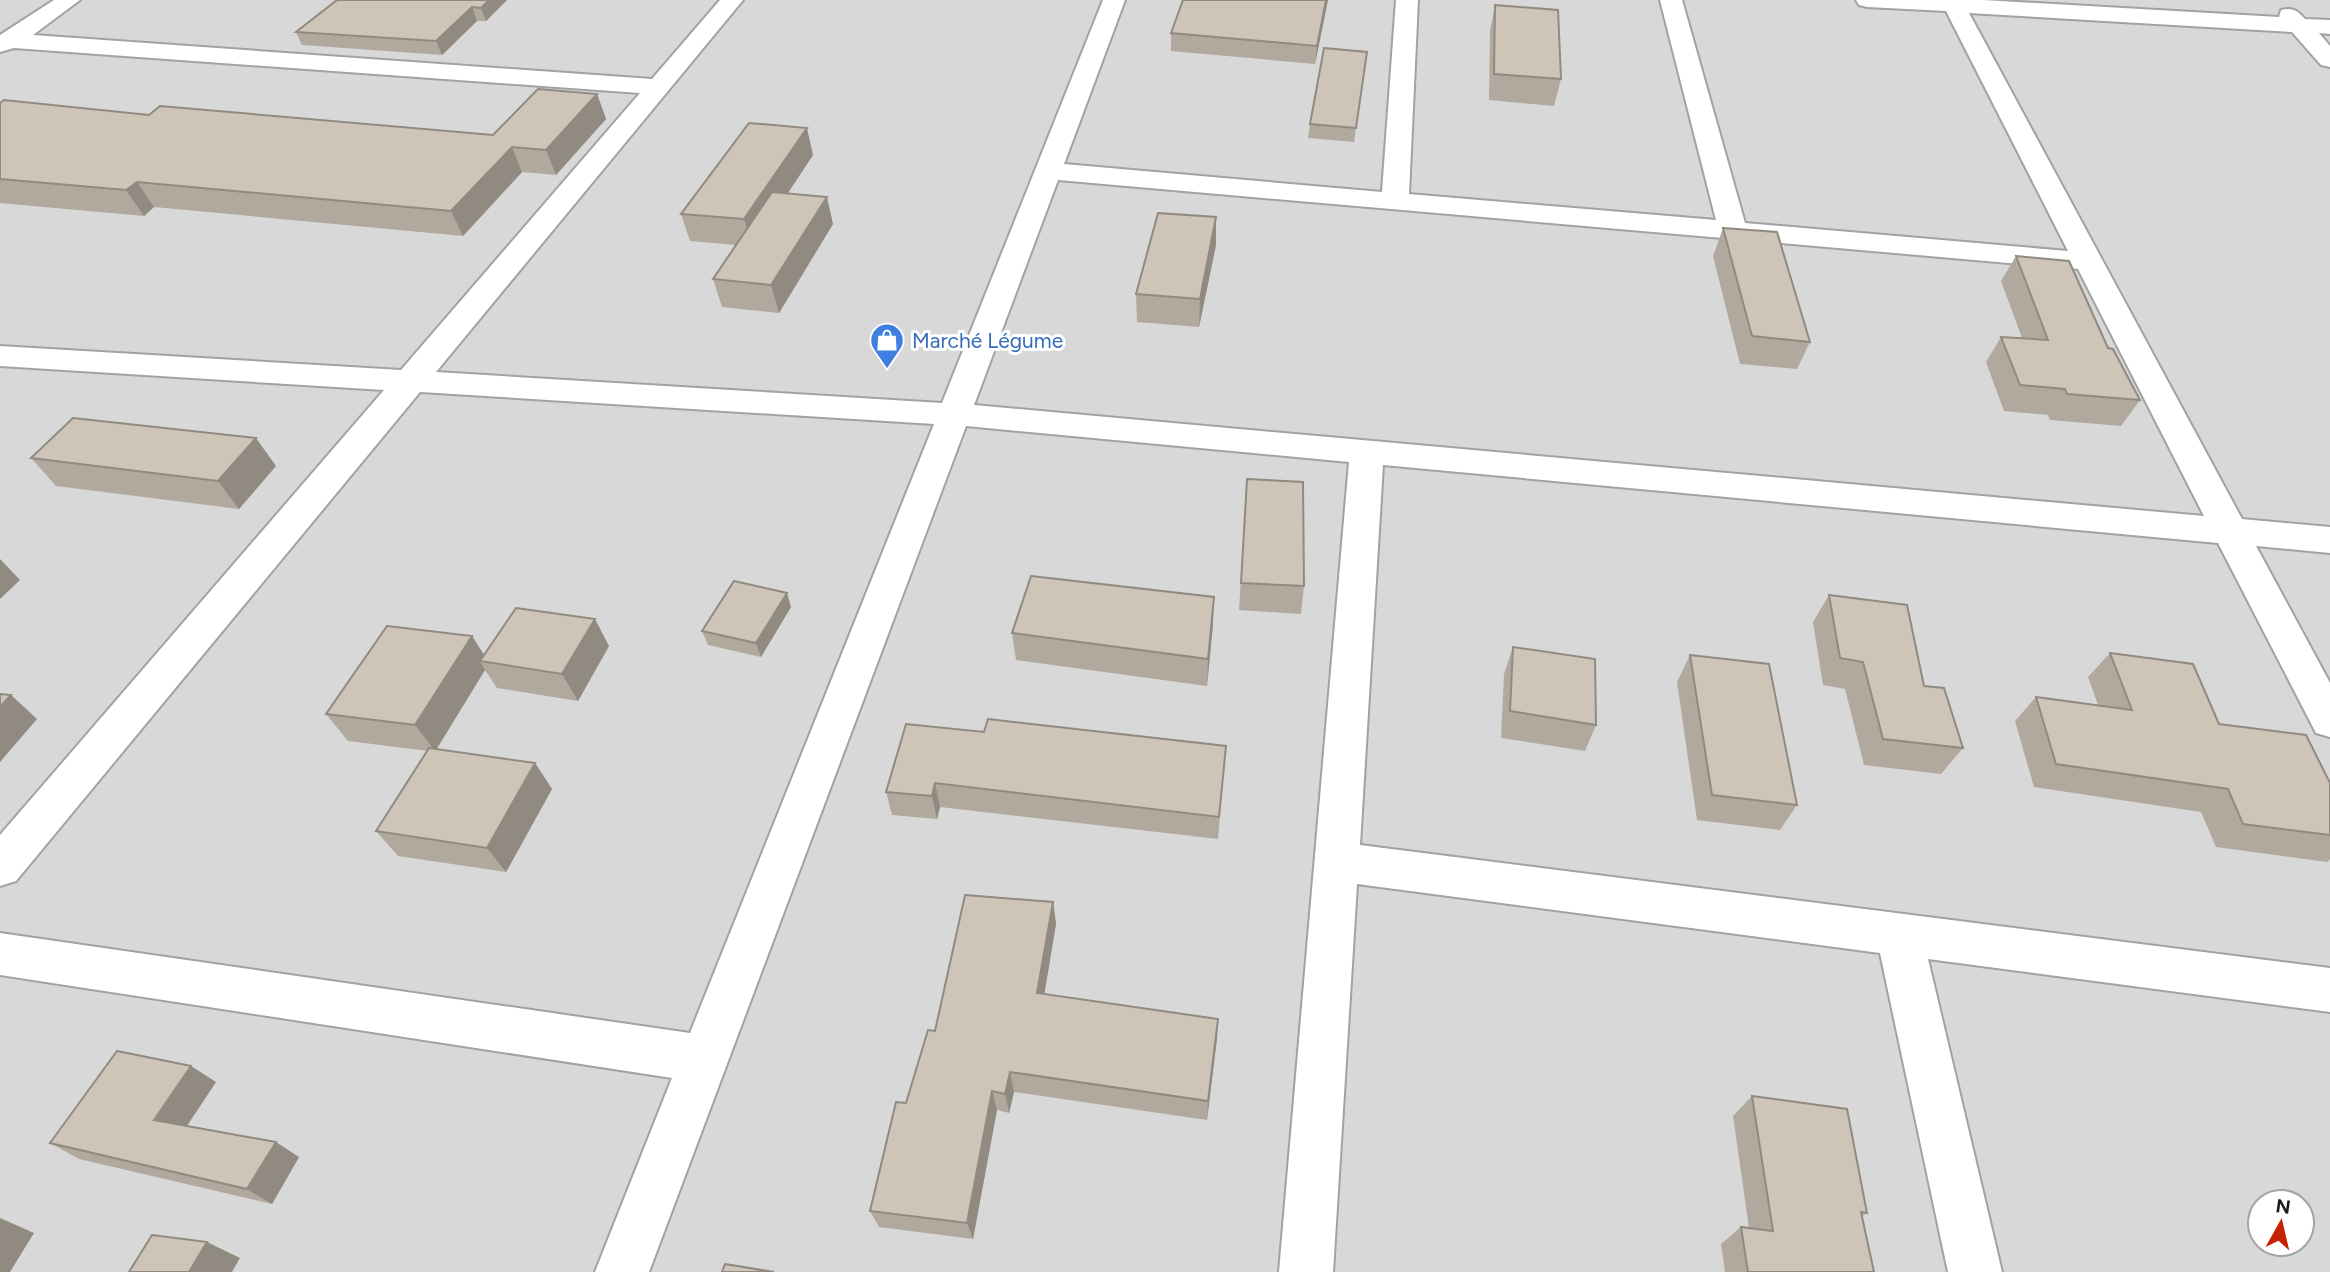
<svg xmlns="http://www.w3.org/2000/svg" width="2330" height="1272" viewBox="0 0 2330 1272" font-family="Figtree,sans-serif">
  <rect width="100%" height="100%" fill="#eeebdf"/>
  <path fill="#d9d8d8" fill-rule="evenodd" d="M0,0h2330v1272h-2330zM2260,1202h42v42h-42z"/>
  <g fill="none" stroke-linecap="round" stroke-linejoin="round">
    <g stroke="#a2a2a2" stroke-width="4">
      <path id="minor" d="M54,0h26l-47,35 619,44 68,-79h23l-307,372 506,31 161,-403h22l-61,164 318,28 14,-192h22l-9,194 307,26 -56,-220h22l63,223 323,28 -122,-240 -79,-4 -8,-2 -3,-5h128l295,17 2,-7c12,-3 16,0 24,9l25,1v14l-11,-1 11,13v21l-9,-2 -29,-33 -323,-19 273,506 88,8v26l-74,-7 74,137v54l-14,-4 -98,-190 -835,-78 -23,380 970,123v44l-402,-53 74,313h-54l-68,-319 -523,-69 -24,388h-54l70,-810 -383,-36 -317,846h-54l77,-194 -672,-103v-42l690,100 244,-609 -514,-32 -404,489 -16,5v-51l384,-445 -384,-24v-20l401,24 239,-277 -626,-45 -14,4v-17zM1058,180l1020,89 126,247 -1230,-111z"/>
    </g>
    <use href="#minor" fill="#fff" fill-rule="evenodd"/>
  </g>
  <g fill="#b1a99e">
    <polygon points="337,0 507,0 486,21 477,21 442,55 302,45 296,32"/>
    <polygon points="1328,0 1315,64 1171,51 1171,33"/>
    <polygon points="1495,5 1561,79 1554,106 1489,100 1490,31"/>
    <polygon points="1367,52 1354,142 1308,138 1310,124"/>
    <polygon points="597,94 606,119 556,175 522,172 463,236 154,207 144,216 0,203 0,103 149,115 493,135"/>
    <polygon points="813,155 788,193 833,224 779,313 722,307 713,279 736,245 690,241 681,214"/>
    <polygon points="1723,228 1810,342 1797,369 1740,364 1713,256"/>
    <polygon points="1216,245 1199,327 1137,322 1136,294"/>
    <polygon points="2016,256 2108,348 2140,400 2121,426 2050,420 2048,415 2004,411 1986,362 2001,337 2022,338 2001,281"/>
    <polygon points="31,458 276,466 239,509 56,486"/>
    <polygon points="1247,479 1304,586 1301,614 1239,610"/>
    <polygon points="1829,595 1924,686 1963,748 1941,774 1864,765 1845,689 1823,685 1813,622"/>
    <polygon points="791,607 761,657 708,645 702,631"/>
    <polygon points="1213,624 1207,686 1016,660 1012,633"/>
    <polygon points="472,636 484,655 609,646 578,701 497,688 485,670 437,749 535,763 552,789 506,872 398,856 376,831 428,751 348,741 326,714"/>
    <polygon points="1513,647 1596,725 1585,751 1501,738 1504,674"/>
    <polygon points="2110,653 2219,724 2330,783 2330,859 2327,862 2216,847 2201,812 2034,787 2015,721 2036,697 2098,705 2088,677"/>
    <polygon points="1690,655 1797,805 1780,830 1697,820 1677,682"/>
    <polygon points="984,732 1226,746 1218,839 940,807 937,819 892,815 886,792"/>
    <polygon points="1053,902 1056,924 1044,994 1218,1019 1207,1120 1014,1092 1009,1113 997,1110 973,1239 879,1227 870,1211 906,1103 935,1031"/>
    <polygon points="216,1082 187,1126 299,1157 272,1204 79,1159 50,1143"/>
    <polygon points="1752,1096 1867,1213 1862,1216 1874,1272 1725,1272 1721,1244 1741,1227 1749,1228 1733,1116"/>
  </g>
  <g fill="#908a81">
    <polygon points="489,0 507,0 486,21 481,8"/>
    <polygon points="1326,0 1328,0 1315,64 1317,46"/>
    <polygon points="472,7 477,21 442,55 436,41"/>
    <polygon points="597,94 606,119 556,175 546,150"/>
    <polygon points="807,128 813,155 752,247 744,219"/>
    <polygon points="512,147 522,172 463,236 451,211"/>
    <polygon points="137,182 154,207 144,216 126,190"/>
    <polygon points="827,197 833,224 779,313 771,285"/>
    <polygon points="1216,217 1216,245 1199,327 1200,299"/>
    <polygon points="256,438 276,466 239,509 218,481"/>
    <polygon points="0,559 20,580 0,599"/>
    <polygon points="787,593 791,607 761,657 756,643"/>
    <polygon points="1214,597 1213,624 1207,686 1208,659"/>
    <polygon points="595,619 609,646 578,701 562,674"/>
    <polygon points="472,636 489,663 480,661 485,670 435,751 415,725"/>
    <polygon points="11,695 37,719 0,762 0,707"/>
    <polygon points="535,763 552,789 506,872 487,848"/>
    <polygon points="935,783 940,807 937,819 932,796"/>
    <polygon points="1053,902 1056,924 1041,1014 1037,993"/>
    <polygon points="1218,1019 1217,1039 1207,1120 1208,1101"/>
    <polygon points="191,1066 216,1082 180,1136 154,1120"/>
    <polygon points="1010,1072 1014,1092 1009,1113 1005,1094"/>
    <polygon points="992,1091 997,1110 973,1239 967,1223"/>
    <polygon points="276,1142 299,1157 272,1204 247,1189"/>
    <polygon points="0,1218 34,1233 10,1272 0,1272"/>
    <polygon points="207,1242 240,1258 232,1272 189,1272"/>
  </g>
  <g fill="#cec5b8" stroke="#908a81" stroke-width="2">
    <polygon points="337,0 489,0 481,8 472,7 436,41 296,32"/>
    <polygon points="1183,0 1326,0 1317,46 1171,33"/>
    <polygon points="1495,5 1558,10 1561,79 1494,74"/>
    <polygon points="1324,48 1367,52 1356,128 1310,124"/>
    <polygon points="538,89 597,94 546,150 512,147 451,211 137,182 126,190 0,179 0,103 4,100 149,115 160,106 493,135"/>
    <polygon points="749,123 807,128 744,219 681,214"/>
    <polygon points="772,192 827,197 771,285 713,279"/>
    <polygon points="1158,213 1216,217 1200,299 1136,294"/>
    <polygon points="1723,228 1777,232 1810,342 1752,336"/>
    <polygon points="2016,256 2069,261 2108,348 2113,349 2140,400 2067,394 2065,389 2020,385 2001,337 2048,340"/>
    <polygon points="73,418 256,438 218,481 31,458"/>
    <polygon points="1247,479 1303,482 1304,586 1241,583"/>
    <polygon points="1031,576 1214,597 1208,659 1012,633"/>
    <polygon points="734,581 787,593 756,643 702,631"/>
    <polygon points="1829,595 1907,605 1924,686 1944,688 1963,748 1883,739 1863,662 1840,658"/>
    <polygon points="516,608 595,619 562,674 480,661"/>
    <polygon points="387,626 472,636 415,725 326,714"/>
    <polygon points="1513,647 1595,659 1596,725 1510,711"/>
    <polygon points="2110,653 2193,664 2219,724 2306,735 2330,783 2330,835 2243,824 2228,789 2056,764 2036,697 2132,710"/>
    <polygon points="1690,655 1769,664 1797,805 1712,795"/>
    <polygon points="0,694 11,695 0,707"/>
    <polygon points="988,719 1226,746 1219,817 935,783 932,796 886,792 906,724 984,732"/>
    <polygon points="429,748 535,763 487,848 376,831"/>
    <polygon points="965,895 1053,902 1037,993 1218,1019 1208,1101 1010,1072 1005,1094 992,1091 967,1223 870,1211 896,1102 906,1103 928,1030 935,1031"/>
    <polygon points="117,1051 191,1066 154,1120 276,1142 247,1189 50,1143"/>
    <polygon points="1752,1096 1847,1109 1867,1213 1861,1212 1874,1272 1748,1272 1741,1227 1773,1231"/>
    <polygon points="152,1235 207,1242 189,1272 129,1272"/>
    <polygon points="725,1264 774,1272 722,1272"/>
  </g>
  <defs>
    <g id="shop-pin" transform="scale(1.75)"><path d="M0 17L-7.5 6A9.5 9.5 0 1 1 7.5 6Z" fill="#3f7fe0" stroke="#fff"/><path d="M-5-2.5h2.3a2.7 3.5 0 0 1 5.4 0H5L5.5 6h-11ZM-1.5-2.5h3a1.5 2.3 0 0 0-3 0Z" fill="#fff"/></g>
  </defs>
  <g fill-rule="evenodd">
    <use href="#shop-pin" x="887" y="340"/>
  </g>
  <g text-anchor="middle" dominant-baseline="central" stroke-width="6" stroke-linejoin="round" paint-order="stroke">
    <g font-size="21" fill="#366cbe" stroke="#fff" text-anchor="start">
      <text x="912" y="340">Marché Légume</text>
    </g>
  </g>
  <g transform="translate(2281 1223) rotate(8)"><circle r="33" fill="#ffffff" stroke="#a4a4a4" stroke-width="2"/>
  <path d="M0-5L12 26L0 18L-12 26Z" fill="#c62100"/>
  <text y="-10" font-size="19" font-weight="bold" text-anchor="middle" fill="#1b1b1b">N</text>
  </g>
</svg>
